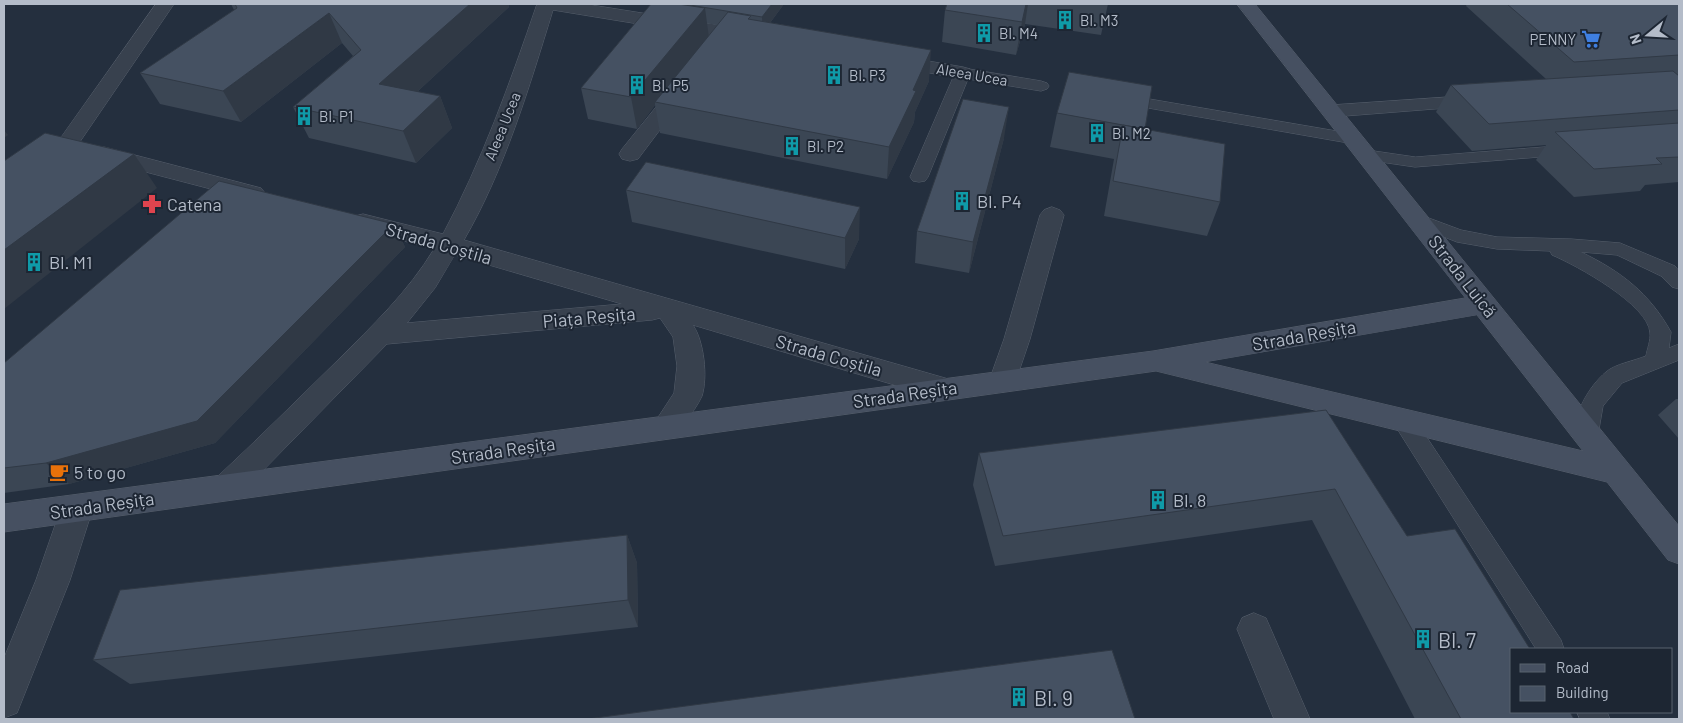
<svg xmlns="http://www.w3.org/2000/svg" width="1683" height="723" viewBox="0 0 1683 723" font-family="Barlow,sans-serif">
  <rect width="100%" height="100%" fill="#242f3e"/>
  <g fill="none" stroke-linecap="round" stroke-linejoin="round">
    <g stroke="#565f6c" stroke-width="1">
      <g id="lane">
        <polygon points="963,68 1041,81 1047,83 1049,86 1047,89 1041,91 968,79 928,177 925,181 919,182 913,181 910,177 955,73 958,70"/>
        <polygon points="1120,94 1354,134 1360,135 1362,139 1360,143 1354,144 1114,102 1112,99 1114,96"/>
        <polygon points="1571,145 1577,146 1580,150 1577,154 1415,167 1367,160 1361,159 1358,155 1361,151 1367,150 1415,157"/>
        <path d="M1418,214l43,16 36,7 74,2 49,4 55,23 4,5v18l-7,-2 -11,-11 -44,-21 -36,-3c41,20 68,41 90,80l-2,16 10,-4v16l-57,23 -19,23 -5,29 -3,6 -8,3 -8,-3c-11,-21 10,-55 27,-69 9,-8 28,-11 40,-16 1,-7 5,-16 4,-23 -1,-28 -74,-68 -98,-78l-2,-4 -53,-2 -40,-7 -46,-18 -2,-4 2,-4z"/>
        <polygon points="1404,412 1412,415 1561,640 1564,649 1536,649 1396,427 1393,421 1396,415"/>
        <polygon points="1577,712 1607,712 1610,719 1580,719"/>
      </g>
    </g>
    <g stroke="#565f6c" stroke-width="1">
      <g id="street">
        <polygon points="156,4 174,4 75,149 12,193 4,195 4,177 59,140"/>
        <path d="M537,4h48l164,26 7,2 3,4 -3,4 -7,2 -196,-32c-24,78 -48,159 -89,230l481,138 10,3 4,8 -4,8 -10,3 -252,-75c11,16 15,52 9,71 -4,9 -11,18 -16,26 -10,14 -12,20 -30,14l-5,-8 23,-35 3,-27 -4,-29 -13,-19 -8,2 -265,24 -149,152 -11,4 -11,-4 -4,-9 4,-9c41,-38 81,-78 121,-117 35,-35 71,-69 97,-112l-79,-21 -4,-6 4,-6 8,-2 80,20c39,-73 67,-151 94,-230zM455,255l167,49 -215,19 28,-35z"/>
        <polygon points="893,55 963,67 970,69 973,73 970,77 963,79 886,65 883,61 886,57"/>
        <polygon points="680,84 687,86 690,90 638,159 630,161 622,159 619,154 622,149 673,86"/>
        <polygon points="1478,95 1485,97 1488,101 1485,105 1332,117 1325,115 1321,111 1325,107 1332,105"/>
        <polygon points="104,147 261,188 265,193 261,198 253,200 96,159 93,154 96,149"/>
        <polygon points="1052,207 1060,210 1064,215 1030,339 1013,389 1003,392 993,389 989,381 1004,339 1040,215 1044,210"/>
        <polygon points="77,495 88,499 93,508 70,580 17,713 4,718 4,658 36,580 61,508 66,499"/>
        <polygon points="1254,613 1266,618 1310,719 1274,719 1237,629 1242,618"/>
      </g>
    </g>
    <g stroke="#565f6c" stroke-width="1">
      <path id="secondary" d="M1237,4h18l424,522v38l-11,-4 -61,-78 -451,-111 -1152,161v-28l1149,-153 312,-53zM1477,315l106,136 -378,-89z"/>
    </g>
    <use href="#lane" fill="#38414e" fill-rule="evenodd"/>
    <use href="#street" fill="#38414e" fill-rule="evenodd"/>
    <use href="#secondary" fill="#465061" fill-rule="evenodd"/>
  </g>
  <g fill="#3b4654" fill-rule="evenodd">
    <polygon points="231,4 508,4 509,7 417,92 440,96 452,128 416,163 309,138 293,107 353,56 342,43 241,122 160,104 140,73 234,10"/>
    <path d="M651,4h133l-14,19 159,58 -14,31 -1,10 -27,57 -227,-46 -5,-28 -18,24 -49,-10 -7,-31zM707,23l10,2 -9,11z"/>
    <polygon points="947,4 1108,4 1101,35 1025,24 1016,55 942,42 945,10"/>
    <polygon points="1467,4 1679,4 1679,182 1645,185 1640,191 1574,197 1536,160 1546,145 1472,151 1436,112 1451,85 1546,79 1466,6"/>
    <polygon points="1057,113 1145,129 1220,202 1207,236 1104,216 1114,159 1050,147"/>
    <polygon points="1004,138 969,273 915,263 917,231"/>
    <polygon points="626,190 859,239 845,269 632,222"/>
    <polygon points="394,224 405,247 215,443 69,484 4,493 4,363"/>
    <polygon points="1676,399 1679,399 1679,439 1658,415"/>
    <polygon points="1326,410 1407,536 1574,719 1415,719 1312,520 995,566 973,485 979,453"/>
    <polygon points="627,535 637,563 638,627 130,684 93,660"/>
  </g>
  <g fill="#303945">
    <polygon points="470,4 508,4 509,7 392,115 379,84"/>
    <polygon points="772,4 784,4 763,32 762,17"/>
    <polygon points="1026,4 1028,4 1025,24 1016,55 1022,22"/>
    <polygon points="705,8 709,38 655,102 655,105 637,129 631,97"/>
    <polygon points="329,13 342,43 241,122 223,91"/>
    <polygon points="931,50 929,81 915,112 914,122 887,179 889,147 913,90"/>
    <polygon points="440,96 452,128 416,163 403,131"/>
    <polygon points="1009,107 1004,138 969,273 973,242"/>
    <polygon points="4,130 8,135 4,138"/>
    <polygon points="134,154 157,188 4,309 4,250"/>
    <polygon points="860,207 859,239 845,269 845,238"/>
    <polygon points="394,224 405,247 215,443 69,484 46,463"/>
    <polygon points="627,535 637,563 638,627 628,600"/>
  </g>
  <g fill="#455162" stroke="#303945">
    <polygon points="235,4 470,4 379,84 440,96 403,131 293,107 361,50 329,13 223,91 140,73 237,8"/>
    <polygon points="651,4 678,4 705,8 631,97 581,88"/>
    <polygon points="684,4 772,4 762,17"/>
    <polygon points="947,4 1026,4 1022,22 945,10"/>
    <polygon points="1507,4 1679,4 1679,55 1574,62"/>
    <polygon points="728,12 751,16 748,19 931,50 913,90 916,91 889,147 655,102"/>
    <polygon points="1673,71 1679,76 1679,110 1489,124 1451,85"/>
    <polygon points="1069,72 1152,86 1145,129 1057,113"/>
    <polygon points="963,99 1009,107 973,242 917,231"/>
    <polygon points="1679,123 1679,157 1656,158 1662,164 1594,169 1555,132"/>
    <polygon points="1123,125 1225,144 1220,202 1113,181"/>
    <polygon points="45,133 134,154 4,250 4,161"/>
    <polygon points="646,162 860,207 845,238 626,190"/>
    <polygon points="219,181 394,224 197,421 46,463 4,468 4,363"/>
    <polygon points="1326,410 1407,536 1455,529 1530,649 1512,649 1512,712 1570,712 1574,719 1461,719 1335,489 1003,536 979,453"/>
    <polygon points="627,535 628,600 93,660 120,590"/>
    <polygon points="1112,650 1135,719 587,719"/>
  </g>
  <defs>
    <g id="building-bare" transform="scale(1.5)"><path d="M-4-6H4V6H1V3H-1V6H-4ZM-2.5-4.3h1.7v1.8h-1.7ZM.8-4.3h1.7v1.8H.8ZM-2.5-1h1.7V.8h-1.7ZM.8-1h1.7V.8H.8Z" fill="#0f9aa8" stroke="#1d2633" stroke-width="2.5" paint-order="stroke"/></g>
    <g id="supermarket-bare" transform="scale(1.5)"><path d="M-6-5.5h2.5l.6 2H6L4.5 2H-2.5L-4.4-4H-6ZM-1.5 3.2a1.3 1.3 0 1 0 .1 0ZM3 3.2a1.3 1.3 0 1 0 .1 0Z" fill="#3f7fe0" stroke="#1d2633" stroke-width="2.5" paint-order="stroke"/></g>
    <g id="pharmacy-bare" transform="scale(1.5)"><path d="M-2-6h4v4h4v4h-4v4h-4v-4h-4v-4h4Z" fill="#e0444e" stroke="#1d2633" stroke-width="2.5" paint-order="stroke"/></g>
    <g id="cafe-bare" transform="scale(1.5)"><path d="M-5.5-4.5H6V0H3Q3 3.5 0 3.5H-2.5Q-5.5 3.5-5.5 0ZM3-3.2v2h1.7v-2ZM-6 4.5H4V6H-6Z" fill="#e8710a" stroke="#1d2633" stroke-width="2.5" paint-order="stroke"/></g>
  </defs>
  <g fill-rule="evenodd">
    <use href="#building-bare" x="1065" y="20"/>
    <use href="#building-bare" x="984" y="33"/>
    <use href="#supermarket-bare" x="1591" y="39"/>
    <use href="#building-bare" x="834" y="75"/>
    <use href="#building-bare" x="637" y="85"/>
    <use href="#building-bare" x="304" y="116"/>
    <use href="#building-bare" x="1097" y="133"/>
    <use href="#building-bare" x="792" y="146"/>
    <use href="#building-bare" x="962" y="201"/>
    <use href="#pharmacy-bare" x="152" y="204"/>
    <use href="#building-bare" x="34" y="262"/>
    <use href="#cafe-bare" x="59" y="472"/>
    <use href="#building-bare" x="1158" y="500"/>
    <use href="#building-bare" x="1423" y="639"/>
    <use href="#building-bare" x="1019" y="697"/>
  </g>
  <g text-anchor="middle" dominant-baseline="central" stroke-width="4" stroke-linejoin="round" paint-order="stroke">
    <g font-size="15" fill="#b4bcc9" stroke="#1d2633" text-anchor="start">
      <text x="1080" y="20">Bl. M3</text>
      <text x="999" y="33">Bl. M4</text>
      <text x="1576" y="39" text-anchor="end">PENNY</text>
      <text x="849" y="75">Bl. P3</text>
      <text x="652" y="85">Bl. P5</text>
      <text x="319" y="116">Bl. P1</text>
      <text x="1112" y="133">Bl. M2</text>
      <text x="807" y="146">Bl. P2</text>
    </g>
    <g font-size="15" fill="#b4bcc9" stroke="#1d2633">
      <text transform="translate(972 74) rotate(10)">Aleea Ucea</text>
      <text transform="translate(502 126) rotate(-68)">Aleea Ucea</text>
    </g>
    <g font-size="18" fill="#b4bcc9" stroke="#1d2633" text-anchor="start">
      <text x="977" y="201">Bl. P4</text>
      <text x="167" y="204">Catena</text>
      <text x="49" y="262">Bl. M1</text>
      <text x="74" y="472">5 to go</text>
      <text x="1173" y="500">Bl. 8</text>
    </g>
    <g font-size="18" fill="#b4bcc9" stroke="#1d2633">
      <text transform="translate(439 243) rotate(16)">Strada Coștila</text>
      <text transform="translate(1463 276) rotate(52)">Strada Luică</text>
      <text transform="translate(589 317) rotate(-5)">Piața Reșița</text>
      <text transform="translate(1304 335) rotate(-10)">Strada Reșița</text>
      <text transform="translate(829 355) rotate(16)">Strada Coștila</text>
      <text transform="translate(905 394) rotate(-8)">Strada Reșița</text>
      <text transform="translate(503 450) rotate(-8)">Strada Reșița</text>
      <text transform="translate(102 505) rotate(-8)">Strada Reșița</text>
    </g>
    <g font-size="21" fill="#b4bcc9" stroke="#1d2633" text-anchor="start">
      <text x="1438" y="639">Bl. 7</text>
      <text x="1034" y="697">Bl. 9</text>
    </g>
  </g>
  <rect width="1683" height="723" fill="none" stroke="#b4bcc9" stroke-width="10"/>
  <rect x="1510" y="648" width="162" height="65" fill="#1d2633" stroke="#59626f"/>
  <rect x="1520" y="664" width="25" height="8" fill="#465061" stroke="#59626f"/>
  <text x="1556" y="673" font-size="15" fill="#b4bcc9">Road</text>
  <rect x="1520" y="686" width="25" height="15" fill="#455162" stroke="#59626f"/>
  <text x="1556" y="698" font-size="15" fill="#b4bcc9">Building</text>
  <g transform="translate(1648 35) rotate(252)" stroke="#1d2633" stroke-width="4" paint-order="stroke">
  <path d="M0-4L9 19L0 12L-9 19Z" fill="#b4bcc9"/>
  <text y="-8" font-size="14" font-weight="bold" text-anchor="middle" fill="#b4bcc9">N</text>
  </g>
</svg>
